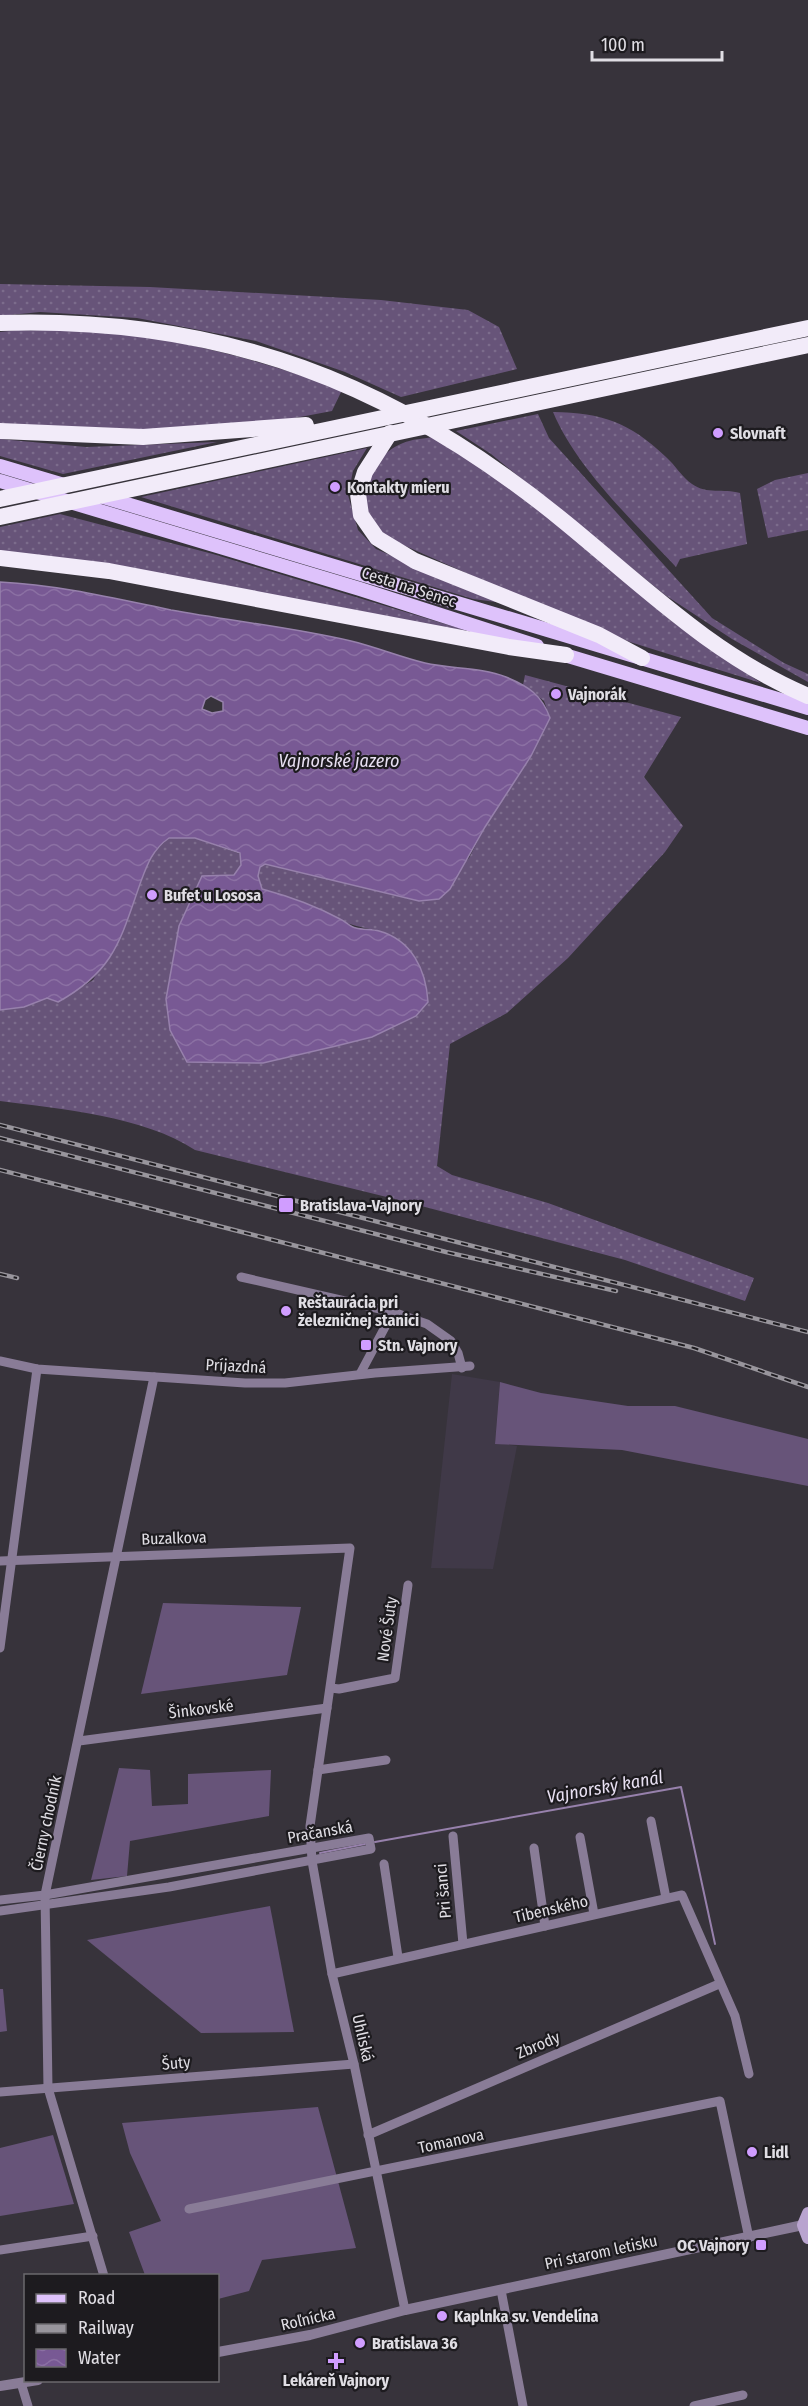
<svg xmlns="http://www.w3.org/2000/svg" width="808" height="2406" viewBox="0 0 808 2406" font-family="'Fira Sans Condensed',sans-serif">
  <defs>
    <pattern id="grass-dots" width="8" height="8" patternUnits="userSpaceOnUse" patternTransform="scale(1.5)"><rect width="8" height="8" fill="#675479"/><path d="M2 2h.1M6 6h.1" fill="none" stroke="#7c6c8c" stroke-width="1.8" stroke-linecap="round"/></pattern>
    <pattern id="water-waves" width="16" height="10" patternUnits="userSpaceOnUse" patternTransform="scale(1.5)"><rect width="16" height="10" fill="#785994"/><path d="M0 5q4-4 8 0t8 0" fill="none" stroke="#8b70a3"/></pattern>
  </defs>
  <rect width="100%" height="100%" fill="#37333b"/>
  <polygon fill="#403948" points="452,1374 500,1382 495,1443 517,1446 493,1569 431,1568"/>
  <g fill="url(#grass-dots)">
    <polygon points="0,284 150,287 381,300 468,310 499,327 517,369 401,397 345,372 256,341 137,318 40,312 0,316"/>
    <path d="M18,330c30,1 62,-2 92,2 81,9 156,30 232,58l-10,21 -48,9 -124,10 -160,-6v-92z"/>
    <path d="M553,412c50,1 76,10 113,45 9,8 16,20 26,27 15,11 31,4 48,9l7,51 -67,15 -4,8c-42,-45 -99,-98 -123,-155z"/>
    <polygon points="538,414 549,438 712,618 784,663 808,674 808,682 732,639 665,595 491,454 456,431"/>
    <path d="M432,437l40,21 96,75 106,90 87,60 -131,-41 -85,-34 -162,-72c-7,-10 -17,-21 -18,-33 -3,-26 15,-51 38,-60 9,-4 20,-4 29,-6z"/>
    <polygon points="0,439 86,447 217,442 63,474 0,456"/>
    <polygon points="367,448 353,471 348,495 358,530 376,549 503,603 473,599 141,497"/>
    <polygon points="808,473 808,530 768,538 757,489 775,480"/>
    <polygon points="60,514 213,554 465,630 464,632 0,553 0,527"/>
    <path d="M525,675l156,42 -37,60 39,49 -18,26 -97,106 -61,55 -57,31 -13,122 15,9 96,28 206,75 -9,23 -120,-41 -230,-61 -200,-49c-51,-34 -135,-41 -195,-49v-91l24,-3 23,-10 11,5 35,-22 33,-57 25,-68 18,-17h26l45,16 1,11 -71,113 -4,21 97,64 73,-17 80,-30 -39,-86c-38,-4 -76,-30 -115,-41l-4,-13 2,-9 5,-3 154,37 50,-43 16,-31 46,-71 19,-38 -6,-17 -21,-16z"/>
  </g>
  <g fill="#675479">
    <polygon points="500,1382 541,1393 628,1406 675,1406 808,1439 808,1486 622,1450 495,1444"/>
    <polygon points="163,1603 301,1607 287,1675 141,1694"/>
    <polygon points="119,1768 150,1770 152,1806 188,1804 188,1774 271,1770 269,1816 130,1841 127,1876 91,1880"/>
    <polygon points="270,1906 294,2032 201,2033 87,1940"/>
    <polygon points="0,1989 3,1989 7,2031 0,2032"/>
    <polygon points="318,2107 356,2248 262,2260 249,2291 218,2299 218,2276 145,2275 129,2232 161,2221 130,2153 122,2123"/>
    <polygon points="53,2135 74,2204 0,2216 0,2148"/>
  </g>
  <path fill="url(#water-waves)" stroke="#9781ac" stroke-width="1.5" fill-rule="evenodd" d="M0,582c59,3 113,16 171,28 60,11 120,17 180,31 25,6 49,16 74,22 26,6 56,4 81,14 22,9 36,18 44,41l-19,38 -46,71 -35,62 -11,10 -20,2 -154,-37 -5,3 -2,9 4,13c26,7 54,17 78,30 5,2 10,8 16,9 7,2 16,1 23,3 33,9 47,39 49,71l-12,14 -44,21 -36,9 -73,17 -76,-1 -17,-32 -4,-31 13,-73 23,-50 32,-1 7,-10 -1,-12 -45,-15h-26c-17,12 -22,27 -29,46 -20,57 -26,87 -82,118l-11,-4 -23,9 -24,3zM211,696l12,6v9l-11,2 -10,-4 3,-9z"/>
  <g fill="none" stroke-linecap="round" stroke-linejoin="round">
    <g stroke="#9781ac" stroke-width="2">
      <polyline points="375,1842 681,1787 715,1944"/>
      <polyline points="320,1853 365,1844"/>
    </g>
    <g stroke="#897c97" stroke-width="9">
      <polyline points="241,1277 393,1312 427,1324 451,1341 458,1353 462,1368"/>
      <polyline points="0,1361 37,1369 245,1383 285,1383 375,1373 470,1366"/>
      <polyline points="360,1374 393,1312"/>
      <polyline points="0,1561 350,1548 310,1826 312,1861 332,1974 354,2064 405,2310"/>
      <polyline points="0,1648 37,1369"/>
      <polyline points="331,1688 339,1689 395,1678 408,1585"/>
      <polyline points="79,1741 327,1708"/>
      <polyline points="318,1770 386,1760"/>
      <polyline points="651,1821 666,1898"/>
      <polyline points="453,1836 463,1944"/>
      <polyline points="580,1837 594,1914"/>
      <polyline points="534,1848 545,1926"/>
      <polyline points="384,1864 398,1957"/>
      <polyline points="0,1900 45,1895 369,1838 371,1849 169,1887 0,1911"/>
      <polyline points="332,1974 682,1895 735,2016 749,2074"/>
      <polyline points="0,2092 354,2064"/>
      <polyline points="368,2135 719,1984"/>
      <polyline points="189,2209 720,2101 749,2238"/>
      <polyline points="0,2250 93,2236"/>
      <polyline points="104,2276 48,2088 45,1895 154,1377"/>
      <polyline points="501,2290 523,2406"/>
      <polyline points="21,2383 28,2406"/>
      <polyline points="694,2406 743,2395"/>
    </g>
    <g stroke="#897c97" stroke-width="10">
      <polyline points="218,2352 310,2335 405,2310 803,2225"/>
      <polyline points="0,2386 38,2380"/>
    </g>
    <polyline stroke="#b9a4cf" stroke-width="12" points="808,2213 803,2225 808,2238"/>
    <g stroke="#dec2fb" stroke-width="14">
      <polyline points="0,466 64,485"/>
      <polyline points="0,481 360,589 537,646"/>
      <polyline points="100,496 808,708"/>
      <polyline points="558,653 808,728"/>
    </g>
    <g stroke="#f2ebf9" stroke-width="16">
      <path d="M0,323c222,-7 396,60 566,200 77,63 149,134 242,173"/>
      <polyline points="0,431 143,437 306,425"/>
      <polyline points="390,433 365,472 358,494 361,515 377,538 415,561 599,635 642,658"/>
      <polyline points="0,499 808,328"/>
      <polyline points="0,517 808,345"/>
      <polyline points="0,558 109,571 509,647 566,655"/>
    </g>
    <g stroke="#98959c" stroke-width="4.5">
      <g id="rail">
        <polyline points="0,1125 808,1332"/>
        <polyline points="0,1138 446,1252 616,1291"/>
        <polyline points="0,1170 694,1348 808,1387"/>
        <polyline points="0,1274 17,1278"/>
      </g>
    </g>
    <use href="#rail" stroke="#1d1b1f" stroke-width="2" stroke-dasharray="7" stroke-linecap="butt"/>
  </g>
  <g fill="#d09dff" stroke="#1d1b1f" stroke-width="2">
    <circle cx="718" cy="433" r="6"/>
    <circle cx="335" cy="487" r="6"/>
    <circle cx="556" cy="694" r="6"/>
    <circle cx="152" cy="895" r="6"/>
    <rect x="278" y="1197" width="16" height="16" rx="3"/>
    <circle cx="286" cy="1311" r="6"/>
    <rect x="360" y="1339" width="12" height="12" rx="3"/>
    <circle cx="752" cy="2152" r="6"/>
    <rect x="755" y="2239" width="12" height="12" rx="3"/>
    <circle cx="442" cy="2316" r="6"/>
    <circle cx="360" cy="2343" r="6"/>
    <path d="M333 2352h6v6h6v6h-6v6h-6v-6h-6v-6h6z"/>
  </g>
  <g text-anchor="middle" dominant-baseline="central" stroke-width="4.5" stroke-linejoin="round" paint-order="stroke">
    <g font-size="16" font-weight="bold" fill="#e0dee4" stroke="#1d1b1f" text-anchor="start">
      <text x="730" y="433">Slovnaft</text>
      <text x="347" y="487">Kontakty mieru</text>
      <text x="568" y="694">Vajnorák</text>
      <text x="164" y="895">Bufet u Lososa</text>
      <text x="300" y="1205">Bratislava-Vajnory</text>
      <text x="298" y="1302">Reštaurácia pri<tspan x="298" dy="18">železničnej stanici</tspan></text>
      <text x="378" y="1345">Stn. Vajnory</text>
      <text x="764" y="2152">Lidl</text>
      <text x="749" y="2245" text-anchor="end">OC Vajnory</text>
      <text x="454" y="2316">Kaplnka sv. Vendelína</text>
      <text x="372" y="2343">Bratislava 36</text>
      <text x="336" y="2380" text-anchor="middle">Lekáreň Vajnory</text>
    </g>
    <g font-size="16" fill="#e0dee4" stroke="#1d1b1f">
      <text transform="translate(409 587) rotate(18)">Cesta na Senec</text>
      <text transform="translate(236 1366) rotate(3)">Príjazdná</text>
      <text transform="translate(174 1538) rotate(-2)">Buzalkova</text>
      <text transform="translate(387 1629) rotate(-82)">Nové Šuty</text>
      <text transform="translate(201 1709) rotate(-7)">Šinkovské</text>
      <text transform="translate(46 1823) rotate(-78)">Čierny chodník</text>
      <text transform="translate(320 1832) rotate(-10)">Pračanská</text>
      <text transform="translate(443 1891) rotate(-95)">Pri šanci</text>
      <text transform="translate(551 1909) rotate(-13)">Tibenského</text>
      <text transform="translate(363 2038) rotate(77)">Uhliská</text>
      <text transform="translate(538 2045) rotate(-23)">Zbrody</text>
      <text transform="translate(176 2063) rotate(-5)">Šuty</text>
      <text transform="translate(451 2141) rotate(-12)">Tomanova</text>
      <text transform="translate(601 2252) rotate(-12)">Pri starom letisku</text>
      <text transform="translate(308 2319) rotate(-13)">Roľnícka</text>
    </g>
    <g font-size="18" font-style="italic" fill="#e8e0f2" stroke="#1d1b1f">
      <text x="339" y="761">Vajnorské jazero</text>
      <text transform="translate(605 1787) rotate(-10)">Vajnorský kanál</text>
    </g>
  </g>
  <rect x="24" y="2274" width="195" height="108" fill="#1d1b1f" stroke="#6b696e" stroke-width="1.5"/>
  <rect x="36" y="2294" width="30" height="9" fill="#dec2fb" stroke="#6b696e" stroke-width="1.5"/>
  <text x="78" y="2304" font-size="18" fill="#e0dee4">Road</text>
  <rect x="36" y="2324" width="30" height="9" fill="#98959c" stroke="#6b696e" stroke-width="1.5"/>
  <text x="78" y="2334" font-size="18" fill="#e0dee4">Railway</text>
  <rect x="36" y="2349" width="30" height="18" fill="url(#water-waves)" stroke="#6b696e" stroke-width="1.5"/>
  <text x="78" y="2364" font-size="18" fill="#e0dee4">Water</text>
  <path d="M592 51v9h130v-9" fill="none" stroke="#e0dee4" stroke-width="3"/>
  <text x="601" y="51" font-size="18" fill="#e0dee4" stroke="#1d1b1f" stroke-width="4.5" paint-order="stroke">100 m</text>
</svg>
